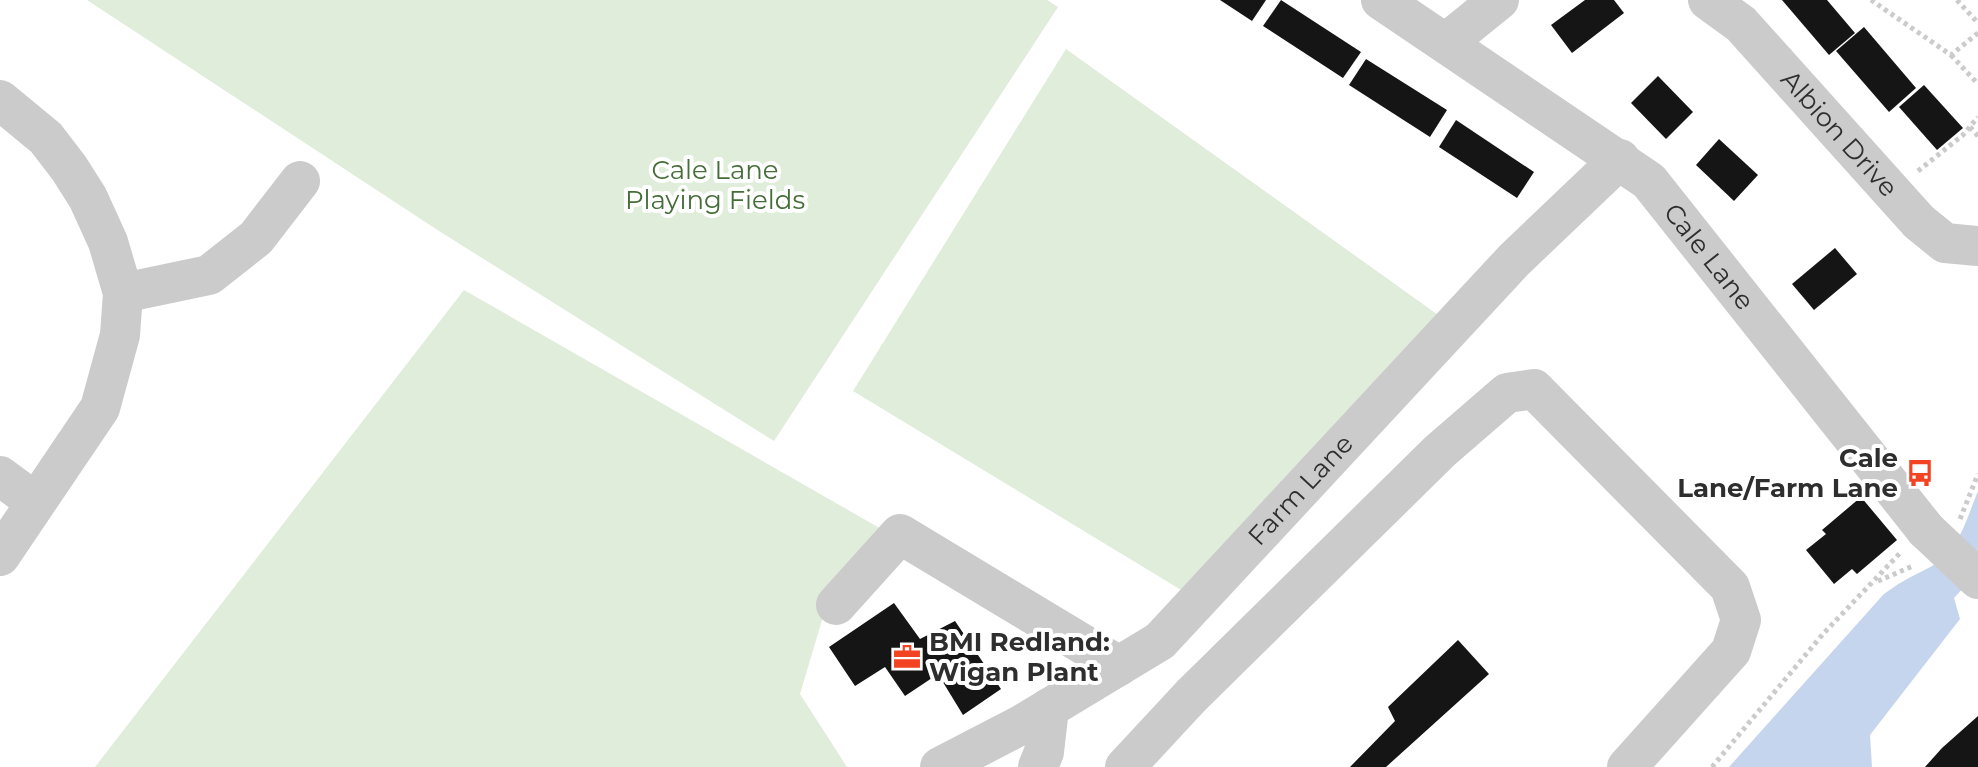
<svg xmlns="http://www.w3.org/2000/svg" width="1978" height="767" viewBox="0 0 1978 767" font-family="Montserrat,sans-serif">
  <rect width="100%" height="100%" fill="#fff"/>
  <g fill="#e0edda">
    <polygon points="87,0 1047,0 1058,7 774,441 439,231"/>
    <polygon points="1066,49 1441,317 1196,599 853,391"/>
    <polygon points="464,290 890,534 825,610 800,694 847,767 95,767"/>
  </g>
  <path fill="#c5d5ee" d="M1978,491v81l-24,26 6,21 -90,116 2,32h-143l154,-172c19,-15 29,-18 49,-29 27,-14 35,-49 46,-75z"/>
  <g fill="#151515">
    <polygon points="1220,0 1266,0 1252,21"/>
    <polygon points="1281,0 1361,52 1343,78 1263,26"/>
    <polygon points="1585,0 1614,0 1624,13 1572,53 1551,25"/>
    <polygon points="1782,0 1827,0 1855,33 1829,55"/>
    <polygon points="1864,27 1916,88 1889,112 1836,51"/>
    <polygon points="1366,59 1447,110 1430,137 1349,85"/>
    <polygon points="1658,76 1693,112 1666,139 1631,103"/>
    <polygon points="1924,85 1963,128 1937,150 1899,107"/>
    <polygon points="1456,120 1534,172 1517,198 1439,147"/>
    <polygon points="1719,139 1758,175 1734,201 1696,165"/>
    <polygon points="1835,248 1857,274 1814,310 1792,284"/>
    <polygon points="1861,497 1897,540 1857,574 1852,569 1834,584 1806,550 1826,534 1822,530"/>
    <polygon points="894,603 920,639 955,621 1001,689 963,715 938,674 905,696 885,667 855,686 829,647"/>
    <polygon points="1458,640 1489,674 1386,767 1350,767 1395,721 1388,707"/>
    <polygon points="1978,716 1978,767 1925,767 1942,748"/>
  </g>
  <g fill="none" stroke-linecap="round" stroke-linejoin="round">
    <g stroke="#cbcbcb" stroke-width="5" stroke-dasharray="4 4" stroke-linecap="butt">
      <polyline points="1871,0 1951,55 1978,33"/>
      <polyline points="1957,0 1978,23"/>
      <polyline points="1951,55 1978,84"/>
      <polyline points="1970,127 1978,136"/>
      <polyline points="1918,171 1963,135 1978,117"/>
      <polyline points="1960,519 1978,474"/>
      <polyline points="1878,581 1913,566"/>
      <polyline points="1712,767 1823,634 1901,552"/>
    </g>
    <g stroke="#cbcbcb" stroke-width="40">
      <path id="s1" d="M1381,0l268,181 277,349"/>
      <path id="s2" d="M1708,0l33,24 178,198 26,21 33,3"/>
      <polyline points="1447,42 1499,0"/>
      <polyline points="0,100 46,138 69,168 88,198 108,242 123,293 120,335 100,408 0,556"/>
      <polyline points="123,293 209,275 256,238 300,181"/>
      <polyline points="0,476 34,501"/>
      <polyline points="836,605 900,534 1119,666"/>
      <path id="s3" d="M940,767l81,-42 139,-84 354,-381 106,-101"/>
      <polyline points="1038,767 1044,752 1049,708"/>
      <polyline points="1125,767 1191,696 1440,451 1507,393 1534,389 1730,587 1741,620 1731,651 1627,767"/>
    </g>
    <polyline stroke="#cbcbcb" stroke-width="40" points="1926,530 1978,579"/>
  </g>
  <defs>
    <g id="bus-bare" transform="scale(2.16)"><path d="M-5-6H5V4H4V6H2V4H-2V6H-4V4H-5ZM-3.5-4V0h7V-4ZM-3.5 1.2v1.5H-2V1.2ZM2 1.2v1.5H3.5V1.2Z" fill="#f24423" stroke="#fff" stroke-width="2.5" paint-order="stroke"/></g>
    <g id="office-bare" transform="scale(2.16)"><path d="M-6-3h4V-5.5h4V-3h4V5H-6ZM-1-4.5V-3h2v-1.5ZM-6 0V1H6V0Z" fill="#f24423" stroke="#fff" stroke-width="2.5" paint-order="stroke"/></g>
  </defs>
  <g fill-rule="evenodd">
    <use href="#bus-bare" x="1920" y="473"/>
    <use href="#office-bare" x="907" y="657"/>
  </g>
  <g text-anchor="middle" dominant-baseline="central" stroke-width="8" stroke-linejoin="round" paint-order="stroke">
    <g font-size="26" fill="#2e2e2e" stroke="#fff">
      <text stroke="none"><textPath href="#s2" startOffset="188">Albion Drive</textPath></text>
      <text stroke="none"><textPath href="#s1" startOffset="420">Cale Lane</textPath></text>
      <text stroke="none"><textPath href="#s3" startOffset="460">Farm Lane</textPath></text>
    </g>
    <g font-size="26" fill="#456d38" stroke="#fff">
      <text x="715" y="170">Cale Lane<tspan x="715" dy="30">Playing Fields</tspan></text>
    </g>
    <g font-size="26" font-weight="bold" fill="#2e2e2e" stroke="#fff" text-anchor="end">
      <text x="1898" y="458">Cale<tspan x="1898" dy="30">Lane/Farm Lane</tspan></text>
      <text x="929" y="642" text-anchor="start">BMI Redland:<tspan x="929" dy="30">Wigan Plant</tspan></text>
    </g>
  </g>
</svg>
